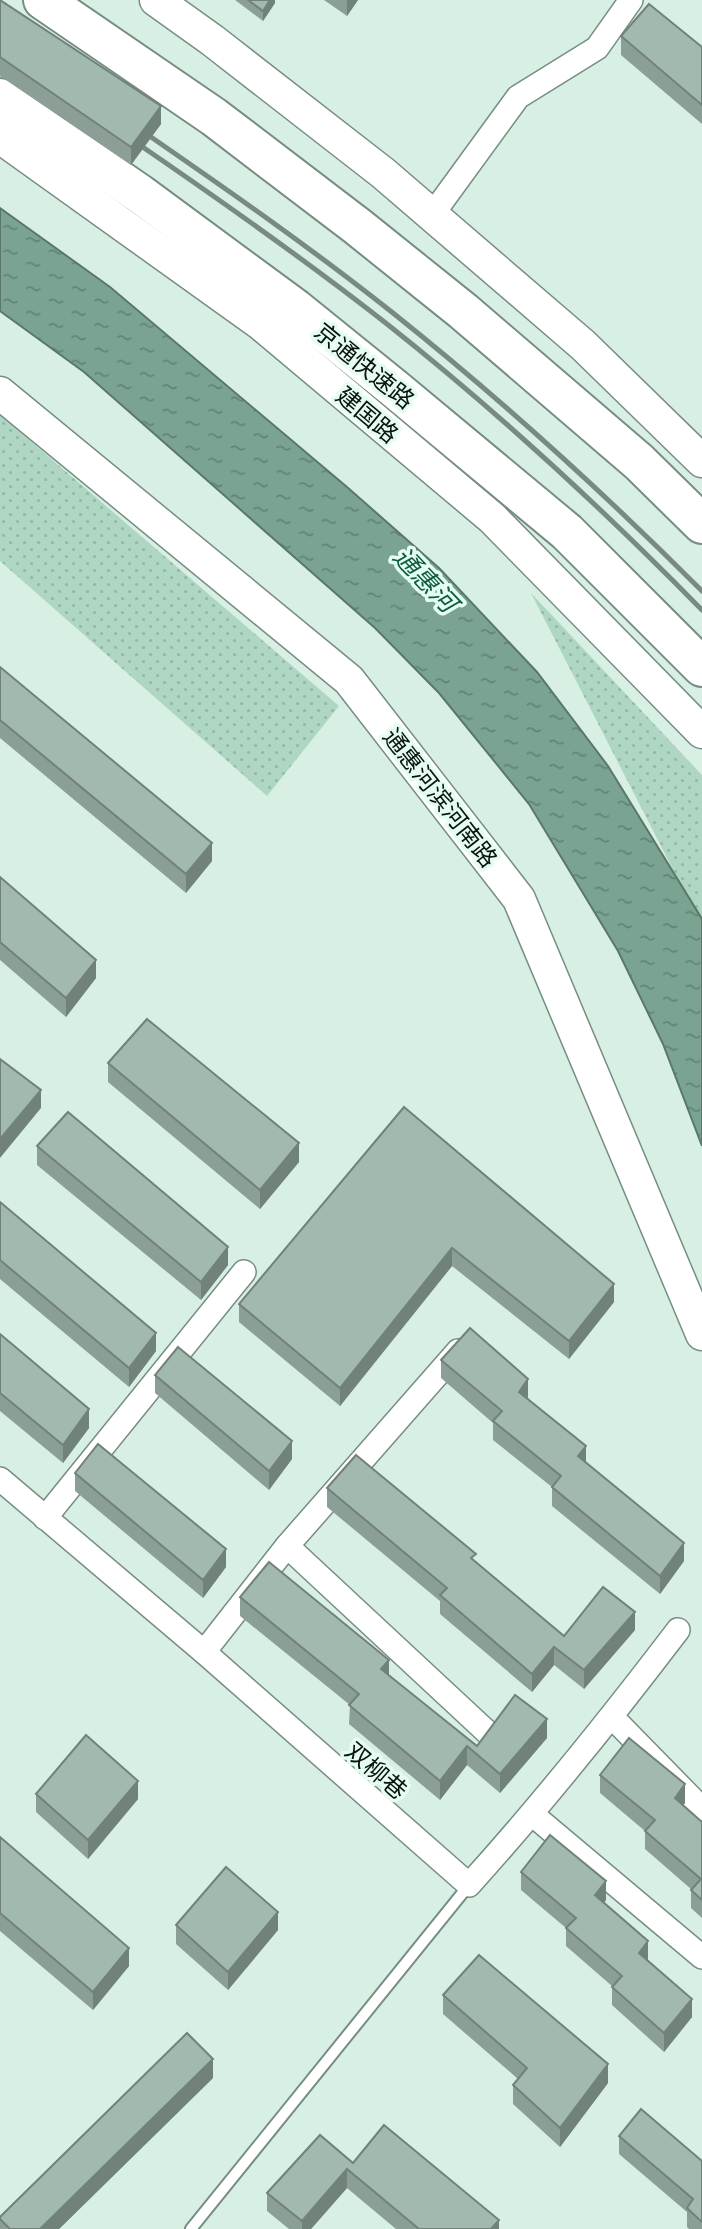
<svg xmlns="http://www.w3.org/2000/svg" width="702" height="2229" viewBox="0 0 702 2229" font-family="'Noto Serif','Noto Sans SC',serif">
  <defs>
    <pattern id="grass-dots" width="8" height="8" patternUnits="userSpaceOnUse" patternTransform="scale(1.75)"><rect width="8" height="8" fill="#aed6c3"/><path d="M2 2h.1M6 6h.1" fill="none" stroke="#94b7a6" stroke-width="1.8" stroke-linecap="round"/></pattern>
    <pattern id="water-ripples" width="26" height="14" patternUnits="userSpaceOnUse" patternTransform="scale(1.75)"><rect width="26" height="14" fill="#7aa491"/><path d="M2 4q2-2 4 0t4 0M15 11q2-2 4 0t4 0" fill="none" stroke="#628475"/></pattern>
  </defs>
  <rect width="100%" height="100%" fill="#d8f0e4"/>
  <g fill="url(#grass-dots)">
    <polygon points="0,415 339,706 267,796 0,561"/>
    <polygon points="531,593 702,775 702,926"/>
  </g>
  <polygon fill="url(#water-ripples)" stroke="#59786a" stroke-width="2" points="0,208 110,287 347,487 439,568 537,672 608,766 702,919 702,1146 663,1044 618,951 529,804 439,693 375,628 84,372 0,311"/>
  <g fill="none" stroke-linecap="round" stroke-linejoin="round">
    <g stroke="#778d83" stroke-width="14">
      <polyline id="lane" points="191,2229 469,1885"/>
    </g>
    <g stroke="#778d83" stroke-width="26">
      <g id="street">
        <polyline points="432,215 518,97 597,48 631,0"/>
        <path d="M0,1479l204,173 265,233c74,-82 142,-167 209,-255"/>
        <polyline points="45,1518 244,1272"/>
        <polyline points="287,1546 458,1351"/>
        <polyline points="204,1652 287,1546 488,1733"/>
        <polyline points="612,1717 702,1809"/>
        <polyline points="533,1815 702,1957"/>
      </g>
    </g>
    <g stroke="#778d83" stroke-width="35">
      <g id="secondary">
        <polyline points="156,0 212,40 383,173 583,345 702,461"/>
        <polyline points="0,137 261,324 492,518 702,732"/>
        <polyline points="0,393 349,680 519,899 702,1334"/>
      </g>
    </g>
    <g stroke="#778d83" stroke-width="42">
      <g id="highway">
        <polyline points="43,0 214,117 357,226 463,311 639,462 702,524"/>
        <polyline points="0,98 140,194 296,309 395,389 567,532 702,667"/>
      </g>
    </g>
    <use href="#lane" stroke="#fff" stroke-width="10"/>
    <use href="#street" stroke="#fff" stroke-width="23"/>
    <use href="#secondary" stroke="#fff" stroke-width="32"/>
    <use href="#highway" stroke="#fff" stroke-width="38"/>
    <g stroke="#798a81" stroke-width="5">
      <path d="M135,126c87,60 175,121 258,187 109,87 211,180 309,278"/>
      <path d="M128,137c88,60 175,121 259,187 111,88 216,185 315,286"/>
    </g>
  </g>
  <g fill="#8b9f96">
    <polygon points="0,0 161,124 131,165 0,76"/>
    <polygon points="235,0 275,0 275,3 263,21"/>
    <polygon points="324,0 358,0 347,16"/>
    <polygon points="621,36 702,47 702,124 621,55"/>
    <polygon points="0,667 212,861 186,893 0,738"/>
    <polygon points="0,877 96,978 66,1017 0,960"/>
    <polygon points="108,1063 299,1162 260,1209 108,1082"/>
    <polygon points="404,1107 614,1302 569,1359 452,1266 340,1406 239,1322 239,1304"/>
    <polygon points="37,1146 228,1265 201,1300 37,1165"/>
    <polygon points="0,1202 156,1351 129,1387 0,1279"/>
    <polygon points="0,1334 89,1428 63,1463 0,1411"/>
    <polygon points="441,1360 528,1398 586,1463 684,1561 660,1594 552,1506 552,1487 493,1440 493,1423 441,1378"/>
    <polygon points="155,1375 292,1459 269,1490 155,1393"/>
    <polygon points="75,1473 226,1567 203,1598 75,1491"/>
    <polygon points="327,1488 476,1562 564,1636 635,1630 584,1689 554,1665 532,1692 440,1614 440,1601 327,1507"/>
    <polygon points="240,1597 477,1746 547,1738 500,1793 467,1765 440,1800 349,1724 350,1705 240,1616"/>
    <polygon points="600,1775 685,1803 683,1805 702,1822 702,1918 691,1908 691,1889 645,1849 645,1831 600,1793"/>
    <polygon points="36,1794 138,1799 88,1859 36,1812"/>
    <polygon points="0,1837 129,1966 93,2010 0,1931"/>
    <polygon points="521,1872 606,1900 604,1903 648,1960 647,1961 692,2017 664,2052 612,2005 612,1986 566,1946 566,1928 521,1890"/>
    <polygon points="176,1925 278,1930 228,1990 176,1944"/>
    <polygon points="443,1995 608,2083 560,2147 513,2104 513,2085 518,2079 443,2014"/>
    <polygon points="213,2078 59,2229 0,2229 0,2217"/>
    <polygon points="619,2136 702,2161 702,2229 689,2229 687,2227 687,2212 619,2154"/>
    <polygon points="353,2163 499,2229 396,2229 347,2188 311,2229 289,2229 267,2211 267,2193"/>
  </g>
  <g fill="#71827a">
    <polygon points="270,0 275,0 275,3 263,21 263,11"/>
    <polygon points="347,0 358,0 347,16"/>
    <polygon points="161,106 161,124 131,165 131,147"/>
    <polygon points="212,843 212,861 186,893 186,874"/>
    <polygon points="96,960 96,978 66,1017 66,998"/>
    <polygon points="41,1090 41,1108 0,1158 0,1139"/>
    <polygon points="299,1143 299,1162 260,1209 260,1190"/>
    <polygon points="228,1247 228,1265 201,1300 201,1282"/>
    <polygon points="452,1248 452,1266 340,1406 340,1388"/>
    <polygon points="614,1284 614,1302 569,1359 569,1341"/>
    <polygon points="156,1333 156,1351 129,1387 129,1368"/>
    <polygon points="528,1379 528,1398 519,1392"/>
    <polygon points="89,1409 89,1428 63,1463 63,1445"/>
    <polygon points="292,1441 292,1459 269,1490 269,1471"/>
    <polygon points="586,1446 586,1464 578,1456"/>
    <polygon points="684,1543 684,1561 660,1594 660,1576"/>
    <polygon points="226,1549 226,1567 203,1598 203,1580"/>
    <polygon points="635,1612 635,1630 584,1689 584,1670"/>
    <polygon points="554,1647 554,1665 532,1692 532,1674"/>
    <polygon points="389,1660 389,1678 381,1669"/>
    <polygon points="547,1719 547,1738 500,1793 500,1774"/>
    <polygon points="467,1746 467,1765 440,1800 440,1781"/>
    <polygon points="138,1781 138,1799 88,1859 88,1840"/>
    <polygon points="685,1784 685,1803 675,1816 675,1798"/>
    <polygon points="606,1881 606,1900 595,1914 595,1895"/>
    <polygon points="278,1912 278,1930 228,1990 228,1972"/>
    <polygon points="648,1941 648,1960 639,1972 639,1953"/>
    <polygon points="129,1948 129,1966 93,2010 93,1992"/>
    <polygon points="692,1999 692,2017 664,2052 664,2033"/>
    <polygon points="213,2059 213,2078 59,2229 40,2229"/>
    <polygon points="608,2064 608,2083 560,2147 560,2128"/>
    <polygon points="347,2169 347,2188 311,2229 302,2229 302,2221"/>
    <polygon points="499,2220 499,2229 491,2229"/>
  </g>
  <g fill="#a2b9ae" stroke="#71827a" stroke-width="2">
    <polygon points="0,0 161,106 131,147 0,57"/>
    <polygon points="248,0 270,0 263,11"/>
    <polygon points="649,4 702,47 702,105 621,36"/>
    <polygon points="0,667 212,843 186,874 0,720"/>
    <polygon points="0,877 96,960 66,998 0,942"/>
    <polygon points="147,1019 299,1143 260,1190 108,1063"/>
    <polygon points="0,1059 41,1090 0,1139"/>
    <polygon points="404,1107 614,1284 569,1341 452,1248 340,1388 239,1304"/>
    <polygon points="68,1112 228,1247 201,1282 37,1146"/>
    <polygon points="0,1202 156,1333 129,1368 0,1260"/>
    <polygon points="470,1328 528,1379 519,1392 586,1446 578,1456 684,1543 660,1576 552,1487 561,1476 493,1421 502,1411 441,1360"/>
    <polygon points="0,1334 89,1409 63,1445 0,1393"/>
    <polygon points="178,1347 292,1441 269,1471 155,1375"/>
    <polygon points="98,1444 226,1549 203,1580 75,1473"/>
    <polygon points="356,1455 476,1554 471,1558 564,1636 603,1587 635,1612 584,1670 554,1647 532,1674 440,1595 447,1588 327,1488"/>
    <polygon points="269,1562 389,1660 381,1669 477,1746 515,1695 547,1719 500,1774 467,1746 440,1781 349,1705 359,1694 240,1597"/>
    <polygon points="86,1735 138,1781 88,1840 36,1794"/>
    <polygon points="629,1738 685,1784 675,1798 702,1822 702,1900 691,1890 701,1879 645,1831 655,1820 600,1775"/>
    <polygon points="550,1835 606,1881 595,1895 648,1941 639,1953 692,1999 664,2033 612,1987 622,1976 566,1928 576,1918 521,1872"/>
    <polygon points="0,1837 129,1948 93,1992 0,1913"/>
    <polygon points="226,1867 278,1912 228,1972 176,1925"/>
    <polygon points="479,1955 608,2064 560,2128 513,2085 527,2068 443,1995"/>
    <polygon points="187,2033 213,2059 40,2229 10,2229 0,2219 0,2217"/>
    <polygon points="641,2109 702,2161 702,2222 687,2208 693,2199 619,2136"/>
    <polygon points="384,2125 499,2220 491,2229 419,2229 347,2169 302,2221 267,2193 320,2135 353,2163"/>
  </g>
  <g text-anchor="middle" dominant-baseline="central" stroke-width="7" stroke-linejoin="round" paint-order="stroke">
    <g font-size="24" fill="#0b130f" stroke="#e5fdf1">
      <text transform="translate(365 365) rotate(39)">京通快速路</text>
      <text transform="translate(368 414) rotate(40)">建国路</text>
      <text transform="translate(441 797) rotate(52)">通惠河滨河南路</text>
      <text transform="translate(377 1770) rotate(41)">双柳巷</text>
    </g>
    <g font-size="26" font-style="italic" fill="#125e44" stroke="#e5fdf1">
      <text transform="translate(426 579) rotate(46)">通惠河</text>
    </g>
  </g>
</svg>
